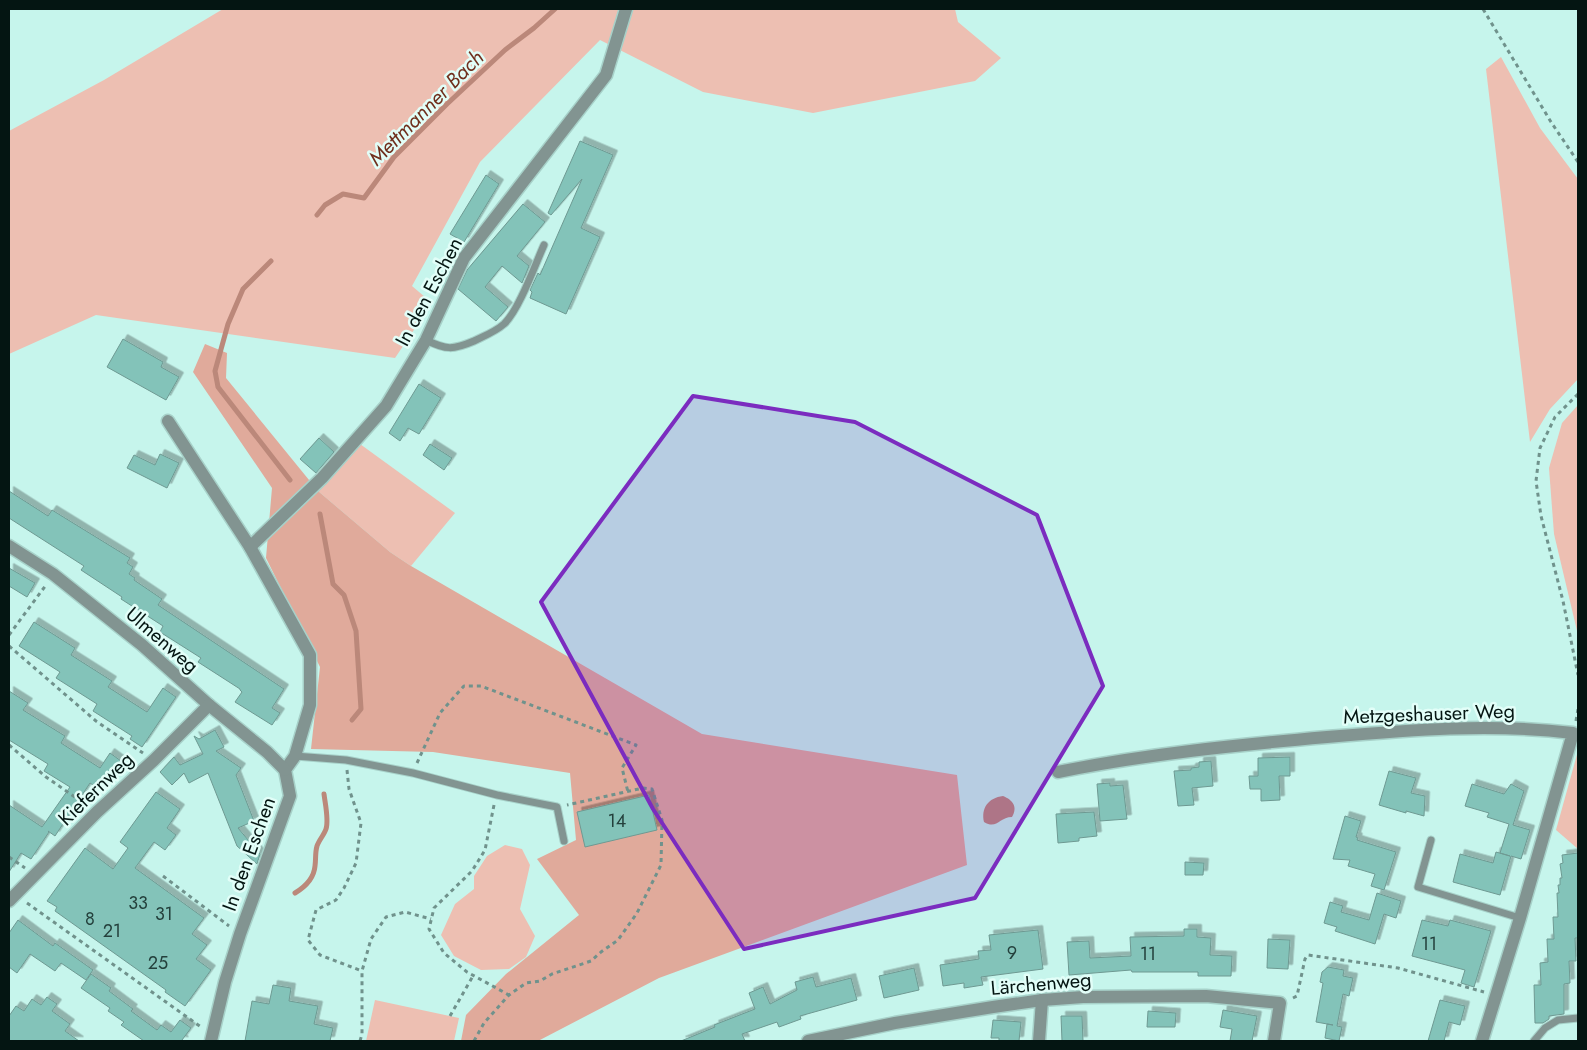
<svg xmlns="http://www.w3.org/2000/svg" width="1587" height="1050" viewBox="0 0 1587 1050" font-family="Jost,sans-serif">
  <defs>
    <filter id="shadow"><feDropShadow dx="4.5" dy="-4.5" stdDeviation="0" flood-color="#0004"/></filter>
  </defs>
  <rect width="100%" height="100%" fill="#c6f5ec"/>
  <g fill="#edbfb2">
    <polygon points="223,9 955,9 958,22 1001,58 975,81 813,113 703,92 600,40 480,162 412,286 432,303 395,358 96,315 9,354 9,131 104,80"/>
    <polygon points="1501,57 1540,128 1578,179 1578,379 1550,409 1530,442 1486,69"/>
    <polygon points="1578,405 1578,635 1554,534 1549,468 1562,423"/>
    <polygon points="360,444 455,513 411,566 390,552 318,491"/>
    <polygon points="1578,751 1578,849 1556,830"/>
    <polygon points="505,845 522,849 530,865 520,909 535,936 526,957 509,969 481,970 454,956 441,935 455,904 474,889 474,876 487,856"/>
    <polygon points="375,1000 459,1018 454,1041 366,1041"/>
  </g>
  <polygon fill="#e0aa9b" points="205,344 227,353 226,378 318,491 390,552 411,566 702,734 957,775 967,865 659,978 538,1041 461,1041 466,1015 506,974 579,915 537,859 576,840 570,773 433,752 311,749 320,667 266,558 272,488 193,372"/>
  <path fill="#bb887a" d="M1003,796c10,4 15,11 9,21 -13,0 -15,13 -28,5 -3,-14 4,-24 19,-26z"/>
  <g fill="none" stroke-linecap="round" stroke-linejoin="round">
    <g stroke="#bb887a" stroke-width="5">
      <polyline points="317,215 325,205 343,194 364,198 394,157 447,104 505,50 534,28 555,9"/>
      <polyline points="271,261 243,289 228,324 215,371 218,387 290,480"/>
      <polyline points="320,514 333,584 344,595 356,631 361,709 352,720"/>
      <path d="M295,893c10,-6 19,-15 20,-27 1,-7 0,-13 2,-20 2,-6 7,-11 9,-17 3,-9 -1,-26 -2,-35"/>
    </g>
  </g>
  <g fill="#83c3b9" stroke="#6e9992" filter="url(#shadow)">
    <polygon points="580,141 613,155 581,228 600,237 566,314 530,298 532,292 530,290 538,273 540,275 582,179 551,215 548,213"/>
    <polygon points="486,175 499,184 464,242 450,234"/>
    <polygon points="523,204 545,222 517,256 529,266 522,283 502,266 485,287 508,307 496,321 458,289 467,270"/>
    <polygon points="123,339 163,362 161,367 179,377 166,400 107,367"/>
    <polygon points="419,384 441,398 419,434 408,428 400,441 389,433"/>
    <polygon points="319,438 334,452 316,473 300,459"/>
    <polygon points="430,444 452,458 444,470 423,455"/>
    <polygon points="160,454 179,463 167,488 127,468 134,455 155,465"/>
    <polygon points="9,491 48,516 52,510 130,558 127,563 133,567 129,574 135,578 134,580 162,599 158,605 284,689 272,708 280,713 272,725 235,702 242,692 240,690 240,689 198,662 201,658 160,632 163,626 121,599 122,597 81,570 84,566 9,518"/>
    <polygon points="9,568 35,583 27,597 9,586"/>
    <polygon points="34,622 75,648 71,655 112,681 108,687 147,712 163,688 176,697 142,747 130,739 132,736 93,711 97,704 56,678 60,672 19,646"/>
    <polygon points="9,691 28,703 23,710 65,736 61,743 100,768 110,753 121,761 102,791 90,783 55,836 48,831 49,832 31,859 21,853 9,872 9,805 42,827 70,787 44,771 48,764 9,740"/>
    <polygon points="215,730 224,747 216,751 241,768 236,775 254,821 238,828 260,854 257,864 237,846 208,773 189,783 184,773 172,785 160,772 174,757 180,765 203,754 194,736 199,739"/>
    <polygon points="1290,757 1290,776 1279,776 1280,800 1261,801 1261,789 1250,789 1249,776 1258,776 1258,758"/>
    <polygon points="1211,761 1213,786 1192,788 1194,805 1178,806 1174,771 1191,770 1191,768 1199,767 1199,762"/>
    <polygon points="1389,771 1416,778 1411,793 1425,796 1424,816 1406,811 1406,813 1379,805"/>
    <polygon points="1110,783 1110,786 1123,785 1127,819 1100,821 1097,784"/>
    <polygon points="1472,784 1504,794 1511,784 1524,791 1513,825 1530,830 1521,859 1511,856 1500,895 1453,882 1460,854 1493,863 1496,852 1510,856 1500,853 1509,824 1487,817 1489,813 1465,806"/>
    <polygon points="156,792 180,809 167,828 176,835 165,850 154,842 135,868 204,918 192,934 207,945 196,959 211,970 185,1006 165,992 166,990 55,911 57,907 47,901 85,848 113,869 128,848 120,842"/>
    <polygon points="649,795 657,830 585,847 577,812"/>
    <polygon points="1094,812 1097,836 1079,838 1079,841 1058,843 1056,814"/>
    <polygon points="1345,816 1361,821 1356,837 1358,838 1357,840 1396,852 1384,890 1371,886 1375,874 1348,866 1350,860 1333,859"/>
    <polygon points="1578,853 1578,938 1575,938 1576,961 1569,961 1570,983 1564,984 1564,1014 1549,1016 1549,1019 1543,1023 1535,1023 1534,985 1541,985 1540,963 1548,962 1547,939 1554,939 1553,917 1558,917 1557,893 1559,893 1558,885 1560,885 1560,878 1562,878 1560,864 1563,863 1562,855"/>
    <polygon points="1185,862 1204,863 1203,875 1185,875"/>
    <polygon points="1377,893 1401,901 1396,918 1384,914 1375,944 1335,931 1337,927 1324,923 1330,902 1343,906 1341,912 1369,920"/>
    <polygon points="18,920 53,946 55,943 93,970 86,980 61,963 55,971 30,954 17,973 9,967 9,933"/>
    <polygon points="1422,920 1448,926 1450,920 1491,931 1474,987 1461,983 1465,970 1412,956"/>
    <polygon points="1184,929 1197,929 1197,937 1211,938 1210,955 1232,956 1231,976 1198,976 1198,972 1132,972 1131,970 1069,975 1067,942 1089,941 1090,958 1131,956 1130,937 1184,936"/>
    <polygon points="1038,930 1043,969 981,977 983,985 964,988 964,983 943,986 940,965 979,959 978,951 991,950 989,935"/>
    <polygon points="1268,939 1290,940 1288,969 1267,968"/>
    <polygon points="1328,967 1344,970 1343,976 1353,978 1349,996 1343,994 1337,1026 1342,1027 1339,1041 1325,1038 1327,1024 1333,1025 1316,1022 1323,983 1320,982 1322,972"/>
    <polygon points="914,968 919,990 884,998 879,976"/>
    <polygon points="91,974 111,988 109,991 133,1009 131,1011 157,1030 161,1025 171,1032 180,1020 191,1028 182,1040 184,1041 144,1041 121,1025 124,1022 108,1011 110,1008 81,988"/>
    <polygon points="813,977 816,987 851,978 857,1000 800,1016 801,1019 779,1027 777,1022 742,1034 745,1041 681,1041 715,1027 714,1025 755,1009 749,993 763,987 770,1004 797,990 795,982"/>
    <polygon points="273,985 291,988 289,1001 318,1006 314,1024 333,1028 330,1041 245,1041 252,1001 269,1004"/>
    <polygon points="47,997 57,1004 52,1011 70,1024 65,1031 79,1041 9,1041 9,1016 16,1006 24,1011 32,999 41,1005"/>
    <polygon points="1440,1000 1465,1006 1460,1025 1449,1022 1444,1041 1428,1041"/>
    <polygon points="1223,1010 1257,1016 1252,1041 1230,1041 1232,1029 1220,1027"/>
    <polygon points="1148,1011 1176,1013 1175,1027 1147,1027"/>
    <polygon points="1061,1016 1082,1016 1083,1041 1062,1041"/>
    <polygon points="993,1020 1021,1022 1019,1041 999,1041 999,1038 991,1038"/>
  </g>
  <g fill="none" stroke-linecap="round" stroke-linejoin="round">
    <g stroke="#a7d1c9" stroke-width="9">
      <g id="service">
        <path d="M426,340c20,10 27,10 48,1 10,-5 21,-9 30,-17 15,-14 31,-59 40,-79"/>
        <polyline points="295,756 346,760 413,773 497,795 557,807 564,841"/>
        <polyline points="1431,840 1418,887 1520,918"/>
        <polyline points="1534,1041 1545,1028 1558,1020 1578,1018"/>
      </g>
    </g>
    <g stroke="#a7d1c9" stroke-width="15">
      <g id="minor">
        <polyline points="168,421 250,547 310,655 310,705 295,756 285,770 290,796 240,934 225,982 211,1041"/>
        <polyline points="9,546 53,574 142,645 209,705 267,752 285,770"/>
        <polyline points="250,547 322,478 386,406 426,340 464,258 606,75 626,9"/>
        <path d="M1058,772c89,-18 179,-27 269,-35 82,-7 164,-14 246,-4l-53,185 -38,123"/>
        <polyline points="9,901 97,812 154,760 209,705"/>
        <polyline points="808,1041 895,1023 993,1007 1042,1000 1083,997 1206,996 1280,1003 1274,1041"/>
        <polyline points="1039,1041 1042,1000"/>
      </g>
    </g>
    <g stroke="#70928c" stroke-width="3" stroke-dasharray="4 4" stroke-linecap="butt">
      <polyline points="1483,9 1551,122 1578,162"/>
      <polyline points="1578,394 1555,417 1540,448 1536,481 1541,516 1563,601 1578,675"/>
      <polyline points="9,635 46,585"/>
      <polyline points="9,646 96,721 143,753"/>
      <polyline points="1576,721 1578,709"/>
      <polyline points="9,745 46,777 85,804"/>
      <polyline points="417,763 440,713 464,686 481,686 636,745 622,768 628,792"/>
      <polyline points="347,770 349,789 361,823 356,863 344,888 336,900 316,910 308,940 320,955 362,971"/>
      <polyline points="494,805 485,850 472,871 434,908 429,929 444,953 467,972 509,995"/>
      <polyline points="9,857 25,868"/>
      <polyline points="163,876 229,926"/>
      <polyline points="27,903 201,1027"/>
      <polyline points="1293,998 1297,996 1305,959 1308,955 1398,968 1484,992"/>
      <polyline points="450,1016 473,976"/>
      <polyline points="360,1041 362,1034 362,971 371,939 386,917 405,912 431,919"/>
      <polyline points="474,1041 484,1023 509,995 526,983 540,981 552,974 591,961 601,952 618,940 637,913 661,865 662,820 652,789 643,788 567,805"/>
    </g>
    <use href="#service" stroke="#829491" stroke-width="7"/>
    <use href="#minor" stroke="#829491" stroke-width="12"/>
  </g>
  <path fill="#7b2cbf" fill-opacity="0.2" stroke="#7b2cbf" stroke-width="4" stroke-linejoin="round" d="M693,396l162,26 182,93 66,171 -128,212 -231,51 -91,-140 -112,-207z"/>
  <g text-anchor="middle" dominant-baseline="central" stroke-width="5" stroke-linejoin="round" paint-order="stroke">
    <g font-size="18" fill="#24403c">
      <text x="617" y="821">14</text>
      <text x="138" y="903">33</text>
      <text x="164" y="914">31</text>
      <text x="90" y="919">8</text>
      <text x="112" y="931">21</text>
      <text x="1429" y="944">11</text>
      <text x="1012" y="953">9</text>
      <text x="1148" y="954">11</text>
      <text x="158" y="963">25</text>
    </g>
    <g font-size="20" fill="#041512" stroke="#e2fef8">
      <text transform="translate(429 292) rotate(-62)">In den Eschen</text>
      <text transform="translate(162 640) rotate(41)">Ulmenweg</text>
      <text transform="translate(1429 714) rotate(-2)">Metzgeshauser Weg</text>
      <text transform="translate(96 789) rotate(-44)">Kiefernweg</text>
      <text transform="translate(249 854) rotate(-70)">In den Eschen</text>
      <text transform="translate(1041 984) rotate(-5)">Lärchenweg</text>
    </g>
    <g font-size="21" font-style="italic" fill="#702f1d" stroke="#e2fef8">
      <text transform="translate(426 108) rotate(-45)">Mettmanner Bach</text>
    </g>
  </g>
  <rect width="1587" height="1050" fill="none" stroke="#041512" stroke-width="20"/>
</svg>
